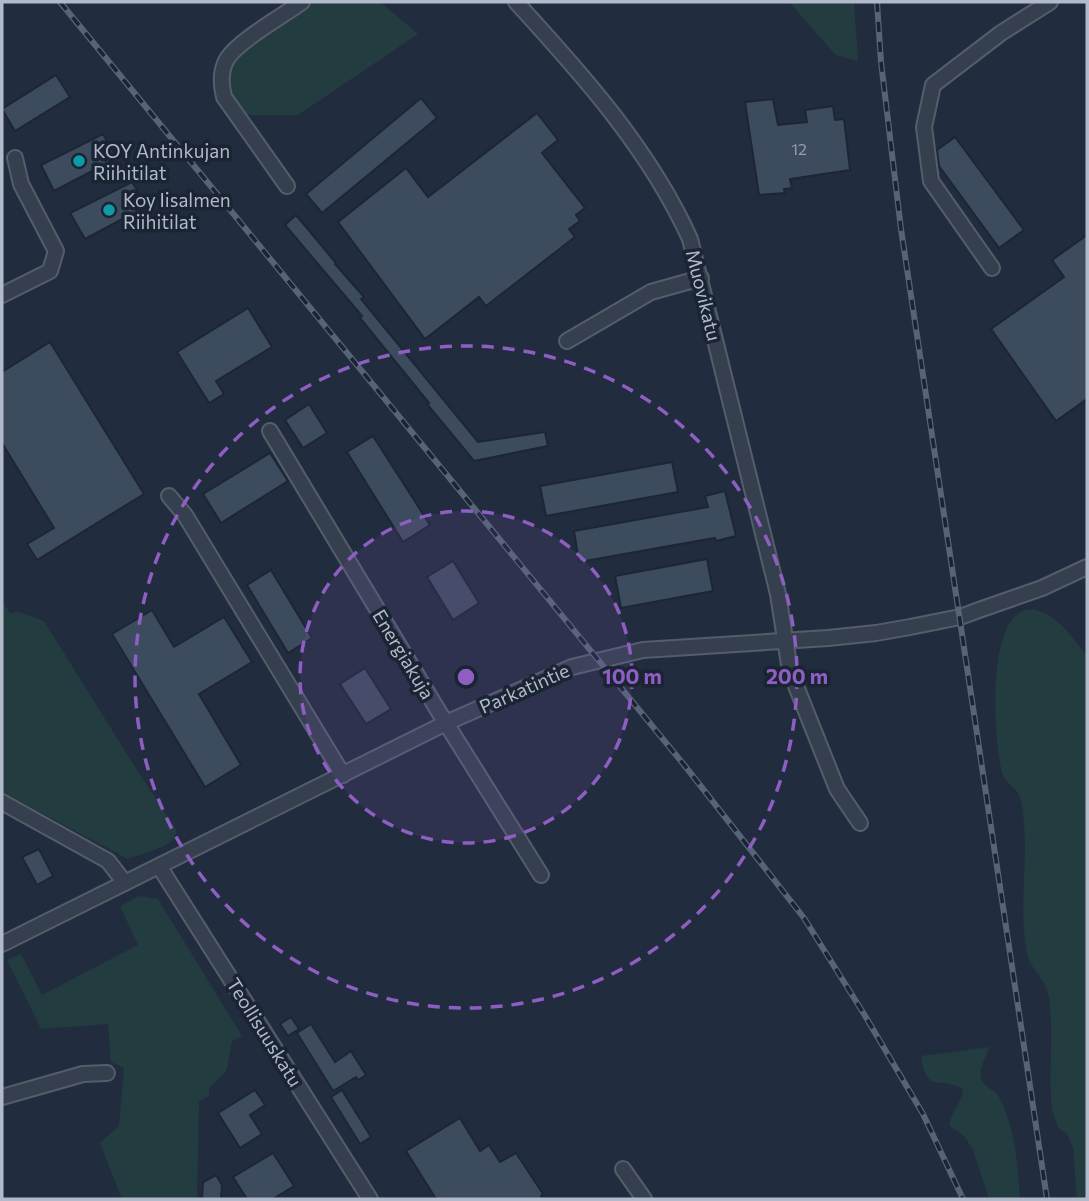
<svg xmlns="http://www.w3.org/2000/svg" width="1089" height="1201" viewBox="0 0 1089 1201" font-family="Commissioner,sans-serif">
  <rect width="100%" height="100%" fill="#212d3e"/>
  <g fill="#233c3f">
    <polygon points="313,2 380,2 418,34 298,115 242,115 225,88 230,63 253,44"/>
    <polygon points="789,2 854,2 858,61 836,55"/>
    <polygon points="2,601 10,613 19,612 44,621 137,770 177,831 172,841 162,847 128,859 2,792"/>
    <path d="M1031,609c28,5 39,27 56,46v544h-10l-4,-51 -6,-14 -9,-7 -6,-17c-4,-37 2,-74 -3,-111 -3,-23 -18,-26 -22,-47 -9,-45 2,-92 -4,-138 -1,-7 -2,-19 -8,-25 -8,-7 -12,-10 -14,-21 -7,-32 -16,-157 30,-159z"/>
    <polygon points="139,896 158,899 242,1036 232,1041 227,1070 209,1088 209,1096 199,1101 197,1199 122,1199 100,1143 119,1126 124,1068 111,1062 108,1024 41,1029 7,960 21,954 42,995 138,945 120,906"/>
    <path d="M990,1047c-4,9 -11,21 -9,31 2,10 14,11 18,19 16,30 19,69 21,102h-31l-16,-49 -8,-13 -15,-11c-1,-14 13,-23 13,-37 -20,-13 -38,6 -42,-33z"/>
  </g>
  <g fill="#3d4b5e" stroke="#1c2635" stroke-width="2">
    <polygon points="56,75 70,97 15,131 2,109"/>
    <polygon points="421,98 437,118 322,213 306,194"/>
    <polygon points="773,99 778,125 807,122 805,110 833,106 835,120 844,119 850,170 790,179 792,188 784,189 785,193 759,195 745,102"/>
    <polygon points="537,113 558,140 542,153 585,208 576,215 580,221 569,229 575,237 486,306 479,297 425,339 338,222 406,168 428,197"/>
    <polygon points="103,134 117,158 54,191 41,165"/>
    <polygon points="955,137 1024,230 999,248 939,166 937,150"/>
    <polygon points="132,182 147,206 85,239 70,213"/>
    <polygon points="296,215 336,263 335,264 364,297 361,299 478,442 545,432 548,446 474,461 427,404 429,403 360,318 362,316 285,225"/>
    <polygon points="1087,235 1087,399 1056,421 991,329 1064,277 1052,260"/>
    <polygon points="248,308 272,347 216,381 224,394 209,403 177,352"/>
    <polygon points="50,342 144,494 37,560 27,544 54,528 2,443 2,372"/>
    <polygon points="309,404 327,433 303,448 285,420"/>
    <polygon points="373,436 430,525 403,542 347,452"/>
    <polygon points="270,453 288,481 221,523 203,494"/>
    <polygon points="672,462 678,492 546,516 540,486"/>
    <polygon points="725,491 736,536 716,541 715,538 579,562 574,531 708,507 705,496"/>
    <polygon points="707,559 713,591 621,608 615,576"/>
    <polygon points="453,561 479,603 453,620 427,577"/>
    <polygon points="271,570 312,638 288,653 247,585"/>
    <polygon points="152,610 174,647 224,617 252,662 199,694 241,765 205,787 112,634"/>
    <polygon points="365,668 391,709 366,724 340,684"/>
    <polygon points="39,849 53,876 37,885 22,857"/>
    <polygon points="291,1017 299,1029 288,1036 280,1024"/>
    <polygon points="311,1024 335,1062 351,1051 366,1075 358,1080 356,1077 333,1091 297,1033"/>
    <polygon points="255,1090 265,1105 250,1115 262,1134 240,1148 218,1113"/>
    <polygon points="342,1090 371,1137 360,1144 331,1097"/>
    <polygon points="460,1118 480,1151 489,1145 500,1162 516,1153 543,1194 541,1196 543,1199 436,1199 406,1151"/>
    <polygon points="273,1153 294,1186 273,1199 247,1199 233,1177"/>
    <polygon points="216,1175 222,1185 221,1199 202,1199 203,1182"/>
  </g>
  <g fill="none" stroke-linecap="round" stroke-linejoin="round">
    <g stroke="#535d6c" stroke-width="18">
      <g id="minor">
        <path d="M516,2c66,72 134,148 174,237l88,355 12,77 47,118 23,34"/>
        <path d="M287,186l-63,-89c-3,-12 -4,-26 3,-38 11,-18 57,-44 75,-57"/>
        <polyline points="992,268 931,181 924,127 933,85 1001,33 1050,2"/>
        <polyline points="2,295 50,271 56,251 21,184 15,158"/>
        <polyline points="567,341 651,292 701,278"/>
        <polyline points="270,431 439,712 541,875"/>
        <polyline points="169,496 185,515 343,775"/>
        <polyline points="2,802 108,861 125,883"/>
        <polyline points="159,866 370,1199"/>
        <polyline points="2,944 446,723 572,667 643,650 828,638 876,633 910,627 960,617 979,610 1042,588 1087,567"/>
        <polyline points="2,1097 83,1074 107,1073"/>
        <polyline points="623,1169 644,1199"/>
      </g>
    </g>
    <use href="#minor" stroke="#353f4e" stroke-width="14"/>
    <g stroke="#576376" stroke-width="6">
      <g id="rail">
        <polyline points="60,2 685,766 804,918 864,1014 923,1114 963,1199"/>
        <polyline points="877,2 881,62 901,229 1047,1199"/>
      </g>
    </g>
    <use href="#rail" stroke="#1a2433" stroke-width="3.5" stroke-dasharray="10" stroke-linecap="butt"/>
  </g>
  <circle cx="466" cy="677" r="166" fill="#8e5ec3" fill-opacity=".12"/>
  <g fill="none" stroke="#8e5ec3" stroke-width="3.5" stroke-dasharray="12 9">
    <circle cx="466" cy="677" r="166"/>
    <circle cx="466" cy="677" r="331"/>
  </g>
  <g fill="#0f9aa8" stroke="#1a2433" stroke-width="2.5">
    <circle cx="79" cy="161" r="7"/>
    <circle cx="109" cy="210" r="7"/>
  </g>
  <g text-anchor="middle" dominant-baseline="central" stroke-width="7" stroke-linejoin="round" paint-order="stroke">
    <g font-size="16" fill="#949eaf">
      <text x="799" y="148">12</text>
    </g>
    <g font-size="19" fill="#b1baca" stroke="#1a2433" text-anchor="start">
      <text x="93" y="150">KOY Antinkujan<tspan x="93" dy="22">Riihitilat</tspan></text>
      <text x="123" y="199">Koy Iisalmen<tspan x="123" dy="22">Riihitilat</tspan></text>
    </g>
    <g font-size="19" fill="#b1baca" stroke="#1a2433">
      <text transform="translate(704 295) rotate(76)">Muovikatu</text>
      <text transform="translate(404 654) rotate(59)">Energiakuja</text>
      <text transform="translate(524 688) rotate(-24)">Parkatintie</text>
      <text transform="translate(265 1032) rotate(58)">Teollisuuskatu</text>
    </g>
  </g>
  <circle cx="466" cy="677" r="10" fill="#8e5ec3" stroke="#1a2433" stroke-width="3.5"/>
  <g font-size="21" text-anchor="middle" font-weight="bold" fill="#8e5ec3" stroke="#1a2433" stroke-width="7" stroke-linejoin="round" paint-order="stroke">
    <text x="632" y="684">100 m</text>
    <text x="797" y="684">200 m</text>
  </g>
  <rect width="1089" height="1201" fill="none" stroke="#b1baca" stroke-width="7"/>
</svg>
